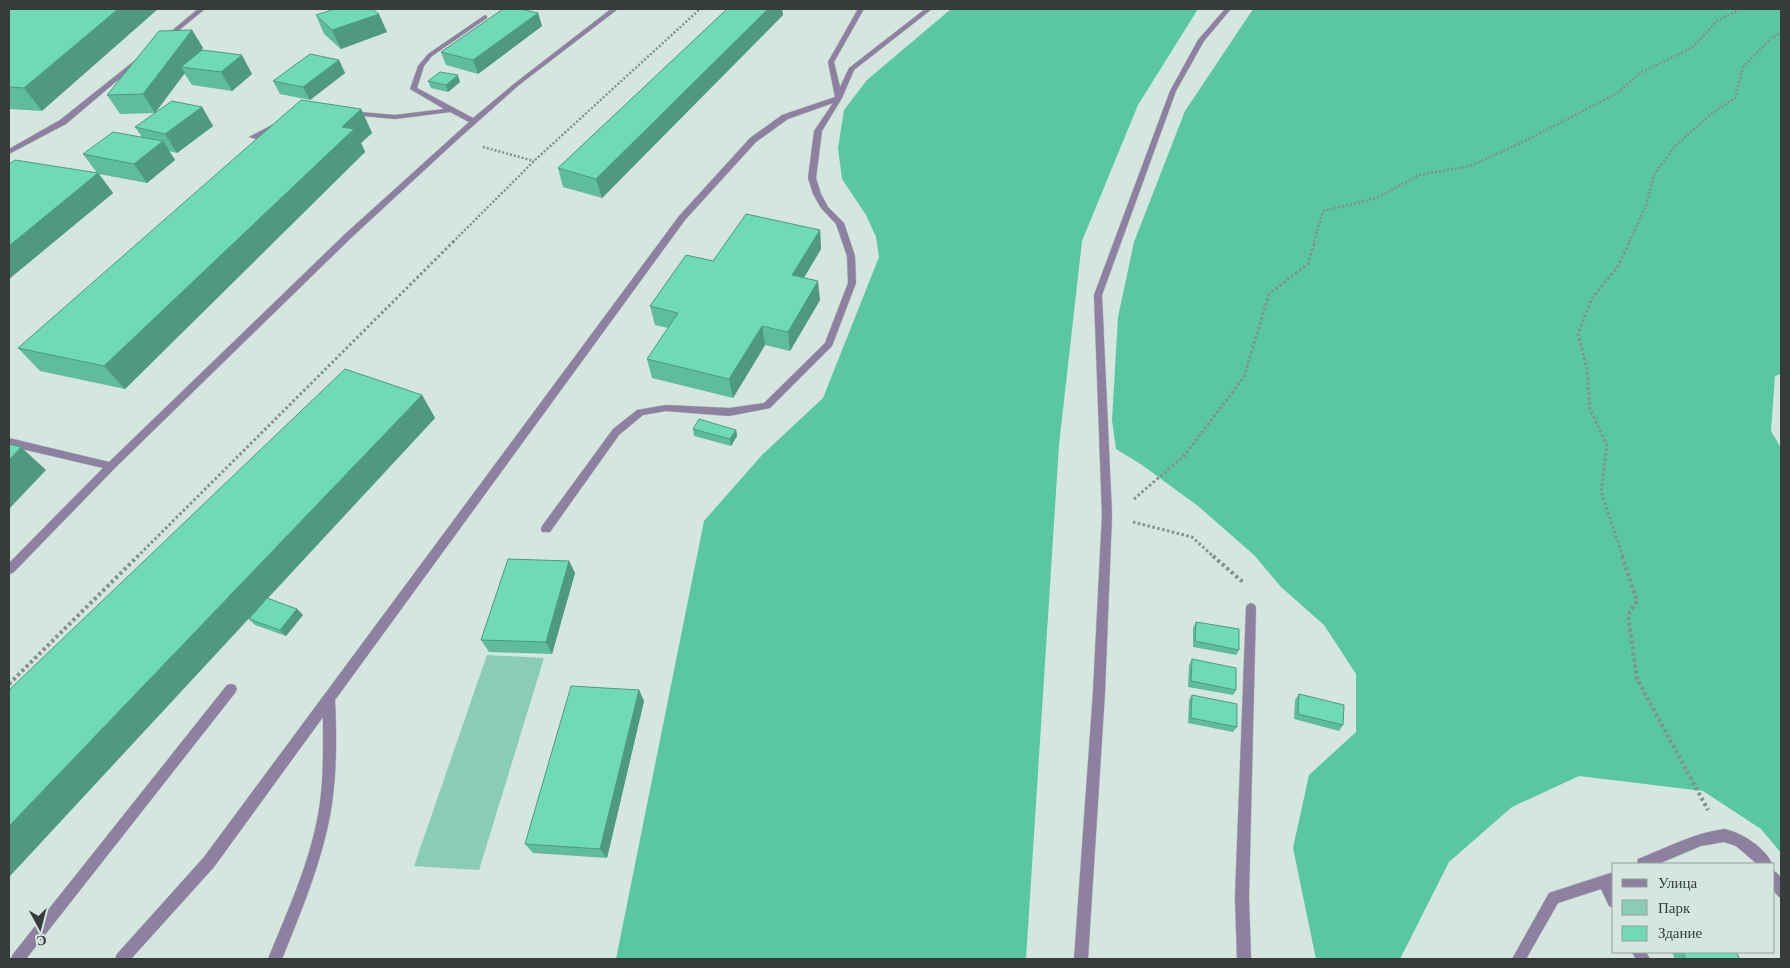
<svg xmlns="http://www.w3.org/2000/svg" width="1790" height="968" viewBox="0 0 1790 968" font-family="Georgia,serif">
  <rect width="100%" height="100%" fill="#d4e6de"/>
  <polygon fill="#89ceb4" points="487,655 544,658 479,870 414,866"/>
  <g fill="#5ac7a4">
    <polygon points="951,9 1198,9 1138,105 1082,241 1059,445 1026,959 616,959 704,521 762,455 823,398 879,257 876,237 866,215 842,179 838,148 844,110 867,80"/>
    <polygon points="1253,9 1781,9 1781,374 1775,376 1771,431 1781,448 1781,853 1761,829 1703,791 1579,776 1512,807 1449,862 1400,959 1316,959 1293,848 1309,775 1356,732 1356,674 1324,625 1281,587 1254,555 1198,506 1142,465 1116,449 1112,420 1118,317 1134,242 1185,111"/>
  </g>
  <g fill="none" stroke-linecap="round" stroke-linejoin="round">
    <g stroke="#b4c4bd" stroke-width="1">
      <g id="lane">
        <polygon points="198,9 205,9 167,40 163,40 163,38"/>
        <polygon points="611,9 618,9 519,85 456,141 351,238 114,469 13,573 9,574 9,563 103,468 9,446 9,438 109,462 345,234 469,122 450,112 395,119 352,115 348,113 349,111 395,115 444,109 410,89 418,66 428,54 485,15 487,16 487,18 432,56 424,66 417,88 473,118 515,83"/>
        <path d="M858,9h6l-30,53 6,25 9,-19 76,-59h7l-78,61 -12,28 -20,33 -6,47 5,16 7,13 16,16 11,33 1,27 -24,63 -62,62 -41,8 -63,-5 -23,4 -24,20 -69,97h-8l-1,-3 1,-3 71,-97 24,-19 29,-5 63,3 35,-5 61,-60 23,-60 -1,-27 -11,-32 -15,-16 -8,-14 -5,-16 6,-47 19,-28 -45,16 -32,23 -71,78 -350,480c2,42 2,89 -8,130 -10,44 -28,87 -45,129h-14c19,-47 41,-94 50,-144 6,-32 5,-66 5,-98l-109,150 -83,92h-16l2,-5 87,-97 475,-641 71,-78 32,-23 53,-18 -7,-35z"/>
        <polygon points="138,58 143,59 66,124 9,154 9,149 60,120"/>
        <polygon points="274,124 281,126 256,139 249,137"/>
        <polygon points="1251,603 1255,605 1256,608 1249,897 1251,959 1237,959 1235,897 1246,608 1247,605"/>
        <polygon points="231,684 235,685 237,689 235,693 26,959 11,959 13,954 227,685"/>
        <path d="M1724,829c17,3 42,19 48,35h-15l-21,-18 -12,-4 -23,4 -43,18h-21l1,-5c28,-11 56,-26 86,-30z"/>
        <path d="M1774,871c10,5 8,17 7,27 -10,-5 -8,-17 -7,-27z"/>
        <polygon points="1614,872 1614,908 1609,906 1601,889 1558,903 1526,959 1512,959 1549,893"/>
        <polygon points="1632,952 1646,952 1650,959 1636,959"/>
      </g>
    </g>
    <g stroke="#b4c4bd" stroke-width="1">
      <polygon id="street" points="1225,9 1231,9 1204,41 1176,91 1102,295 1112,515 1105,692 1088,959 1074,959 1093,692 1102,515 1094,295 1170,91 1198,40"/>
    </g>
    <g stroke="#84918b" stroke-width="2.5" stroke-dasharray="2 2" stroke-linecap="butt">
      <polyline points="483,147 534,161"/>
      <polyline points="453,242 534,161 700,9"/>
      <polyline points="1314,242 1323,211 1377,198 1419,175 1470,166 1521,143 1616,94 1640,73 1693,47 1717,21 1741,9"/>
      <polyline points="1629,242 1646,206 1654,175 1674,147 1711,114 1735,98 1743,67 1771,38 1781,33"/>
    </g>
    <g stroke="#84918b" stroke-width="3" stroke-dasharray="2.5 2.5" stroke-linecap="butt">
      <polyline points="1134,499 1184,456 1244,377 1269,294 1308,264 1315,241"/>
      <polyline points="1133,522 1192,537 1214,557"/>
      <polyline points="137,557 454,241"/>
      <polyline points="1623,557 1601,491 1607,446 1590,409 1587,369 1578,334 1592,298 1618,266 1630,241"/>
    </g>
    <g stroke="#84918b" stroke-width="4" stroke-dasharray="3 3" stroke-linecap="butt">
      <polyline points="1213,556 1244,583"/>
      <polyline points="1622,556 1637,601 1628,615 1637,679 1708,810"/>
      <polyline points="9,684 138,556"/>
    </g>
    <use href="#lane" fill="#8e80a1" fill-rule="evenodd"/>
    <use href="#street" fill="#8e80a1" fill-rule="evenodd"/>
  </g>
  <g fill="#5fbc9d">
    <polygon points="9,9 42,111 9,109"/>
    <polygon points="727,9 782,9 783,15 602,198 563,187 558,168"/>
    <polygon points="538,13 542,26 478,74 446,65 441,52"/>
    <polygon points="316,15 387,32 341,49 324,34"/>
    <polygon points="192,30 203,48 201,51 252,74 232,91 192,85 184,73 155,113 120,114 107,95"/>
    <polygon points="339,60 345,73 310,100 280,94 273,81"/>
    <polygon points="428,81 460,82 448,92 431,88"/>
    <polygon points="202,107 213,126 177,153 169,151 175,160 147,183 99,174 113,193 9,279 9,164 97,173 83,154 142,137 135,127"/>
    <polygon points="361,109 372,133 361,143 365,152 125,389 40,371 18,348"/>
    <polygon points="820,230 821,249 804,278 820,300 790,351 765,345 733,398 652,378 647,359 668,328 655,325 650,306 713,261"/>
    <polygon points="422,395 435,418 267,599 297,609 303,615 286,636 255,625 249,619 262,604 9,877"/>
    <polygon points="693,429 736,430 737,436 731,446 694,436"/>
    <polygon points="569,561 575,573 552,654 489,652 481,640"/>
    <polygon points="1196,622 1239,650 1236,655 1193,647 1193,628"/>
    <polygon points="1192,659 1236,690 1233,695 1188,687 1189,665"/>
    <polygon points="639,690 644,701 607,858 533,853 525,844"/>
    <polygon points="1299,694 1343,725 1339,731 1294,719 1295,700"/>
    <polygon points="1192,695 1237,727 1233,732 1188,723 1189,700"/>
    <polygon points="1672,952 1736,952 1740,959 1675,959"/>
  </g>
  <g fill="#4e997f">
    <polygon points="118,9 158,9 42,111 24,88"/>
    <polygon points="768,9 782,9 783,15 602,198 596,179"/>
    <polygon points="538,13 542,26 478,74 473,60"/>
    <polygon points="379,14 387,32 341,49 332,30"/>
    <polygon points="192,30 203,48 189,68 181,67 185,73 155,113 143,94"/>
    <polygon points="242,55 252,74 232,91 221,72"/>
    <polygon points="339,60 345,73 310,100 303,87"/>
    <polygon points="458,75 460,82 448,92 446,85"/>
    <polygon points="202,107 213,126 177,153 165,134"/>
    <polygon points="361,109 372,133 361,143 365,152 125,389 104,366 342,127"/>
    <polygon points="163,141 175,160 147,183 134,164"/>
    <polygon points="98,173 113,193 9,279 9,246"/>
    <polygon points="820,230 821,249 794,294 792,275"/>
    <polygon points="818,281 820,300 790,351 788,332"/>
    <polygon points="762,326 765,345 733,398 729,379"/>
    <polygon points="422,395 435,418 9,877 9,826"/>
    <polygon points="736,430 737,436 731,446 730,439"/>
    <polygon points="21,447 46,470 9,509 9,460"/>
    <polygon points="569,561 575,573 552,654 546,642"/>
    <polygon points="297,609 303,615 286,636 280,630"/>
    <polygon points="639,690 644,701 607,858 600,849"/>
  </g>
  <g fill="#6fdbb6" stroke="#4e997f">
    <polygon points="9,9 118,9 24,88 9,87"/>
    <polygon points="335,9 372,9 379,14 332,30 316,15"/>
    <polygon points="503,9 521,9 538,13 473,60 441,52"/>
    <polygon points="727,9 768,9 596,179 558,168"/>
    <polygon points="192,30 143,94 107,95 159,31"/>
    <polygon points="202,50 242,55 221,72 181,67"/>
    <polygon points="310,54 339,60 303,87 273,81"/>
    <polygon points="440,72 458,75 446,85 428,81"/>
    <polygon points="301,100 361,109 342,127 354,129 104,366 18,348"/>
    <polygon points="172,101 202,107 165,134 135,127"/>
    <polygon points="113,132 163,141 134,164 83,154"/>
    <polygon points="15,160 98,173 9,246 9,164"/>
    <polygon points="746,214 820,230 792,275 818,281 788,332 762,326 729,379 647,359 678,313 650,306 686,255 713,261"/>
    <polygon points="345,369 422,395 9,826 9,690"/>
    <polygon points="699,419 736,430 730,439 693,429"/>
    <polygon points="9,444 21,447 9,460"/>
    <polygon points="508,559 569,561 546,642 481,640"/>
    <polygon points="267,598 297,609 280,630 249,619"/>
    <polygon points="1196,622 1239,629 1239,650 1195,641"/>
    <polygon points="1192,659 1236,668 1236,690 1191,681"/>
    <polygon points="571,686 639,690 600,849 525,844"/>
    <polygon points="1299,694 1344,705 1343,725 1298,714"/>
    <polygon points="1192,695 1237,704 1237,727 1191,718"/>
    <polygon points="1683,952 1736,952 1740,959 1686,959"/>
  </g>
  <rect width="1790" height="968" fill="none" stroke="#353c39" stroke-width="20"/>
  <rect x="1612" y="863" width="162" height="90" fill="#d4e6de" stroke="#94a29c"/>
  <rect x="1622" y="879" width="25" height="8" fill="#8e80a1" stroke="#94a29c"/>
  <text x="1658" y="888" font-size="15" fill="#353c39">Улица</text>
  <rect x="1622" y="900" width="25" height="15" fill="#89ceb4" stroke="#94a29c"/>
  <text x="1658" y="913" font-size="15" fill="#353c39">Парк</text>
  <rect x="1622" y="926" width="25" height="15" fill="#6fdbb6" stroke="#94a29c"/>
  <text x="1658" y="938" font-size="15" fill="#353c39">Здание</text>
  <g transform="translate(40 928) rotate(173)" stroke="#d4e6de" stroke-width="4" paint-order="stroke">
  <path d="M0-4L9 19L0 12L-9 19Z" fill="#353c39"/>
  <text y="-8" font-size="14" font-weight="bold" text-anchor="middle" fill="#353c39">С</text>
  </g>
</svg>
